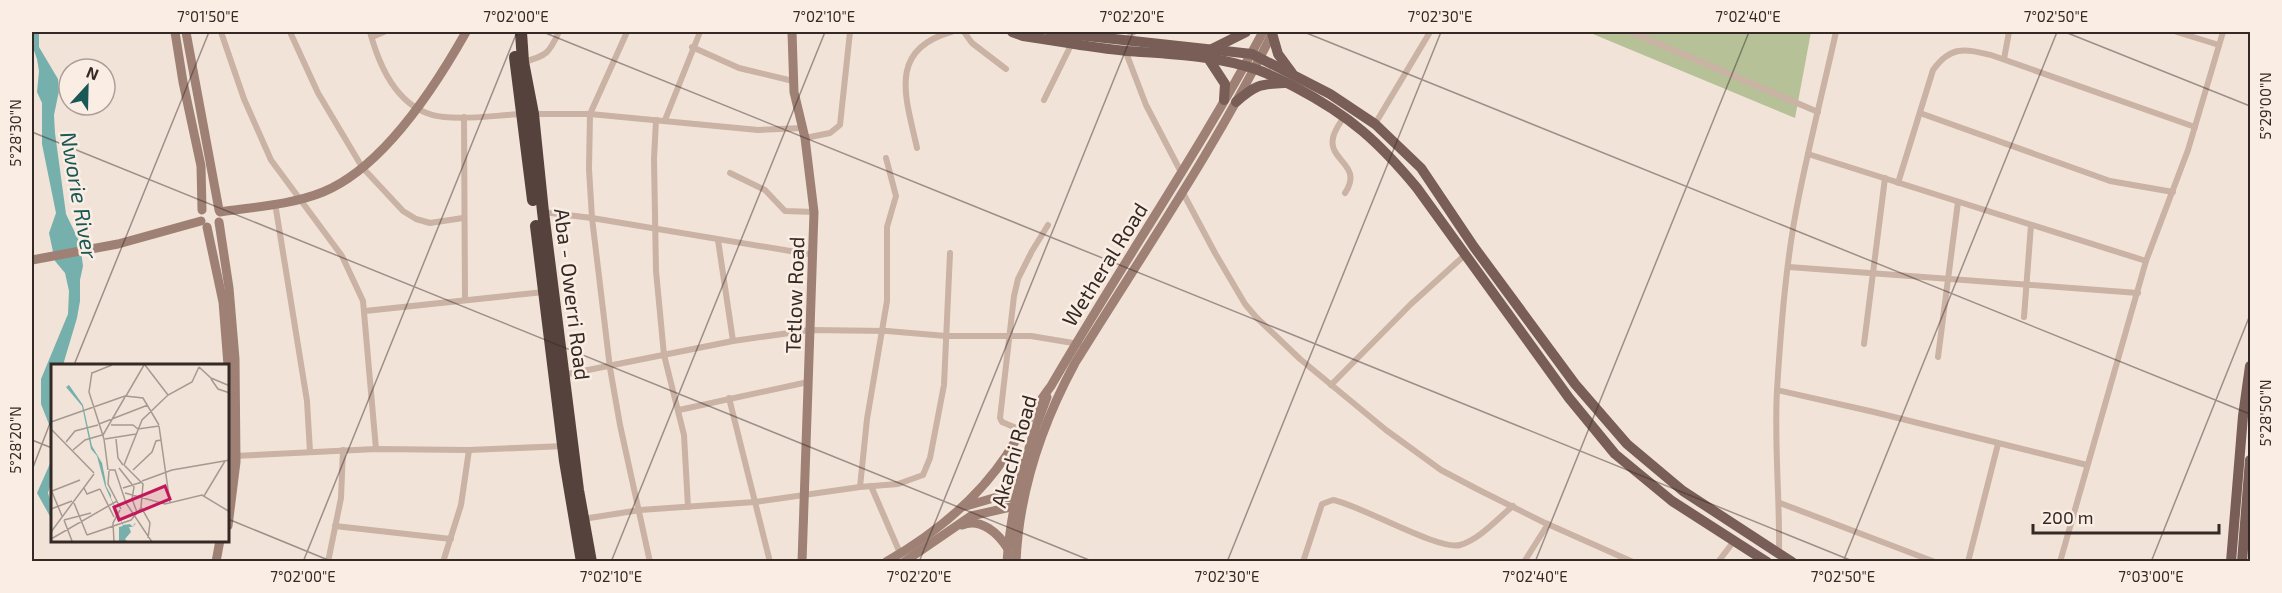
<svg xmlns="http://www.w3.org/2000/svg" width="2282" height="593" viewBox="0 0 2282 593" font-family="'Exo 2',sans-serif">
  <rect width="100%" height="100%" fill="#f2e3d8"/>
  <polygon fill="#b7c197" points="1588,32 1811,32 1795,118"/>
  <g fill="#76b0ad">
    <polygon points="32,32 39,32 39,47 58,79 59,91 54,115 55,133 66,214 80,243 83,266 80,280 80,301 77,318 63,365 52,365 52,432 41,404 41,379 68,314 69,291 65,273 55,261 49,233 56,213 42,144 42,103 37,92 39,71 37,59 32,45"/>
    <polygon points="52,459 52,480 48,493 52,505 52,520 37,493"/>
  </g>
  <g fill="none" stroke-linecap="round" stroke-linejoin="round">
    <g stroke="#cab2a4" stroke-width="6">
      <polyline points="221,32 244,99 271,160 342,256 363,301 376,449"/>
      <polyline points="290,32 318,93 362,167 403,211 416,219 430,223 463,218"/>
      <path d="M370,32c10,37 30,81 74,85 26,3 53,-2 79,-3"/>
      <polyline points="627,32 590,114 589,169 592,218 610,368 620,425 650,562"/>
      <polyline points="964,32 972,43 1006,69"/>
      <polyline points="1631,32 1818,112"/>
      <polyline points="2177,32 2219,45"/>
      <polyline points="372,37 384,32"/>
      <polyline points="1126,40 1134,32"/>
      <polyline points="692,47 739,68 793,81"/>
      <polyline points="1125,50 1146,105 1182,174"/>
      <polyline points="2004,59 2009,32"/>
      <path d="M523,62c24,-6 26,-9 36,-30"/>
      <polyline points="1044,100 1072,43"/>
      <polyline points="1920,113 2110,181 2173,192"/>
      <polyline points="533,114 590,114 758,130 803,128"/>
      <polyline points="464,117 465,300"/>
      <path d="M1344,117c-4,6 -10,14 -11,21 -5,23 31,27 12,55"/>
      <polyline points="656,120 654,159 656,271 664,355 684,435 688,507"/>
      <polyline points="665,120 700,32"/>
      <polyline points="1375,124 1430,32"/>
      <polyline points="805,138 830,133 840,125 850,32"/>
      <path d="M917,148c-11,-50 -30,-98 34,-116"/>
      <polyline points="1808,154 2146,261 2188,150 2223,32"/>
      <polyline points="730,173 765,190 785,211 814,212"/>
      <path d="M1898,183l35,-113c18,-25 32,-21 58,-15l204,72"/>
      <polyline points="1182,191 1215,253 1245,304 1256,317 1300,359 1386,430 1441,470 1477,489 1543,522 1633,562"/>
      <polyline points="275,203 307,401 310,452"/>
      <polyline points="543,212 592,218 814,255"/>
      <polyline points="718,240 733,341"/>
      <polyline points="1789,267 2138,293"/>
      <polyline points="365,311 544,292"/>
      <polyline points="2024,317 2031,225"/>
      <polyline points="1864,344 1885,178"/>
      <polyline points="1938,357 1958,202"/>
      <polyline points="563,375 733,341 810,330 887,331 946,336 1031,336 1079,344"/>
      <polyline points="1331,385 1411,304 1466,254"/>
      <polyline points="1777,390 1874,412 2087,465"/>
      <polyline points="729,398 770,562"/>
      <polyline points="679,410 808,382"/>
      <polyline points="1021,430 1002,422 1000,418 1014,296 1018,279 1032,251 1048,225"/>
      <polyline points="234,456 376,449 469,450 565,446"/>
      <polyline points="871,486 900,553"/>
      <polyline points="860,487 867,419 887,301 887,227 896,196 886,158"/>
      <polyline points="1780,503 1935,562"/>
      <polyline points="583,519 640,510 755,502 860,487 898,484 923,475 930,458 944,385 950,253"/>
      <polyline points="335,526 451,539"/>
      <path d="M1779,553c1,-54 -5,-108 -2,-163 4,-64 9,-131 22,-194 11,-55 25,-110 37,-164"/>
      <polyline points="328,562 341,498 343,450"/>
      <polyline points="443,562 461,505 469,450"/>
      <path d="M1303,562l19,-58 11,-4c27,5 106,51 127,45 20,-6 37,-26 53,-39"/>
      <polyline points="1524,562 1548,524"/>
      <polyline points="1718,562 1734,541"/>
      <polyline points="1968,562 1998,444"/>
      <polyline points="2060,562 2146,261"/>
    </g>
    <g stroke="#9e8075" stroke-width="9">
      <polyline points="175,32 183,82 201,166 202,210"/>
      <polyline points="186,32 219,210"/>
      <polyline points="792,32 794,92 805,138 814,212 802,562"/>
      <path d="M220,212c33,-5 71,-7 103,-20 61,-25 112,-105 143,-160"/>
      <polyline points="219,222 229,288 235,359 236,462 228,526"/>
      <polyline points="207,227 223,302 228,365"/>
      <polyline points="32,260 118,244 201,221"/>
      <polyline points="228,370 231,443 228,479"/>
      <polyline points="966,506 997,497 1020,498"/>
      <path d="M962,525c19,-8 37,9 46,24"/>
      <polyline points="216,562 220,540"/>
      <path d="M886,562c47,-27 89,-60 120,-106 15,-23 28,-48 45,-70 69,-119 147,-233 212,-354"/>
      <polyline points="904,562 971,516 1020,505"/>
      <path d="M1007,562c4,-58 19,-112 40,-165"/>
      <path d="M1016,562c3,-71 26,-138 59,-199 68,-110 141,-216 198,-331"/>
    </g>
    <g stroke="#785e56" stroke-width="10">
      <path d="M1012,32l11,4c35,5 70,12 104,15 40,3 79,4 118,15 18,4 34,13 50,21 55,29 83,54 122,101l152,210 46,56 57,47 95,61"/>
      <polyline points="1050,32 1252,54 1330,94 1375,124 1421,168 1474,247 1575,384 1627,444 1683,491 1792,562"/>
      <polyline points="1272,33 1278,54 1292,73"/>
      <polyline points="1212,49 1246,32"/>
      <polyline points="1208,58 1225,84 1224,100"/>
      <path d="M1236,102c18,-16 23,-18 48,-19"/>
      <polyline points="2231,562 2243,416 2250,366"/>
      <polyline points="2242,562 2250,460"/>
    </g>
    <g stroke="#56423c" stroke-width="12">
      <polyline points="521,32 523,62 533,114 543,212 578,490 591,562"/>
      <polyline points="515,57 533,200"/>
      <polyline points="536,226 565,461 582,562"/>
    </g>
  </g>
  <path fill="none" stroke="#352926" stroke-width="1.5" stroke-opacity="0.45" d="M543,32l1312,530M1304,32l946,382M2065,32l185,74M32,132l1062,430M74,365l135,-333M32,440l20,8M32,470l20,-52M228,519l105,43M303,562l214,-530M611,562l214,-530M919,562l214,-530M1227,562l214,-530M1535,562l214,-530M1843,562l214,-530M2151,562l99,-247"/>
  <g text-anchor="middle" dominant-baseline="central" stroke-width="5" stroke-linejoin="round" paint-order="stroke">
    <g font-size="21" fill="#352926" stroke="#faeee4">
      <text transform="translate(1104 264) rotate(-58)">Wetheral Road</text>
      <text transform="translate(573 294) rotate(83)">Aba - Owerri Road</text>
      <text transform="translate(794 295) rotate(-88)">Tetlow Road</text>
      <text transform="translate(1013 451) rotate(-74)">Akachi Road</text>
    </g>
    <g font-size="22" font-style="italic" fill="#1a5856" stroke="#faeee4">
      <text transform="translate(80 195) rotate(80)">Nworie River</text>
    </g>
  </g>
  <g transform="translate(51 364)">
    <rect width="178" height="178" fill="#f2e3d8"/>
    <path d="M18,21l14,20 9,41 10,17 3,15 1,7v1l5,9v3l7,14 5,13 7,-1 3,3 1,-3 2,-1 -3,4h-4l2,5 -6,7 3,3h-9v-15l4,-1 -18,-40 -8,-30 -6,-7 -9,-43 -16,-19z" fill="#76b0ad"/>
    <path fill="none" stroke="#a69991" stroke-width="1.5" d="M94,1l23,30M148,3l12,11 19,8M41,8l-3,20 15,47 4,31M41,9l20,-8M160,15l7,10 12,4M74,32l18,2 16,27M75,32l18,-31M0,58l74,-26M48,60l49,-19M60,61h22l5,4 21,-3M108,62l11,77M0,65l43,44M52,71l22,-38M54,75l31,-5M65,75l2,19 5,7M15,78l9,-11 23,-6M22,86l12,-10 17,-5M73,101l18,-45 26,-25 24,-13 7,-15M73,101l19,19 -2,23 9,16 -2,15M68,104l15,19 -2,12 5,13M58,106h6l11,33 26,39M82,106l19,-18 4,-11 5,-1M58,107l-1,13 13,25M91,117l30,-11 58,-10M33,124l3,6 13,-5M72,124l19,-6M49,125l14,28M1,127l28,-11M1,128l10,24M74,129l40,11 37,-9 28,17M153,132l21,-35M23,139l13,32M0,145l21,-8M13,156l27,-7M13,156l8,21M0,168l43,-58M36,171l44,-15 10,-12M0,175l66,-38M63,178l-1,-19 7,-13"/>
    <path fill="#c2185b" fill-opacity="0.15" stroke="#c2185b" stroke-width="3" d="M114,122l5,13 -51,21 -5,-13z"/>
    <rect width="178" height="178" fill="none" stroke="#352926" stroke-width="3"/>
  </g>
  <rect width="2282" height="593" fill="none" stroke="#faeee4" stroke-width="66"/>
  <g transform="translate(87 87) rotate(22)"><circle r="28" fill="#faeee4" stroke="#ab9f98" stroke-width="1.5"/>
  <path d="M0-4.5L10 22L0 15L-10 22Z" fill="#1a5856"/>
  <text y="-9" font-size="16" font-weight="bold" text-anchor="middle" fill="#352926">N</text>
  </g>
  <path d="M2033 524v9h186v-9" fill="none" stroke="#352926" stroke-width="3"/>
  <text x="2042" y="524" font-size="18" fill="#352926" stroke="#faeee4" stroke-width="4.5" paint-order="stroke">200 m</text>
  <rect x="33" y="33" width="2216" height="527" fill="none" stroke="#352926" stroke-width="2"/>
  <g font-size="15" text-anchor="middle" fill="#352926">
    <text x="208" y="22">7°01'50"E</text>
    <text x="516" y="22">7°02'00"E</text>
    <text x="824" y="22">7°02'10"E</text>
    <text x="1132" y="22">7°02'20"E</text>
    <text x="1440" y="22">7°02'30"E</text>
    <text x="1748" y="22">7°02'40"E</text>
    <text x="2056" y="22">7°02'50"E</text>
    <text transform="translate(2266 106) rotate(-90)" y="5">5°29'00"N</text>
    <text transform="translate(16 133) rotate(-90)" y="5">5°28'30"N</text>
    <text transform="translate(2266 413) rotate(-90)" y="5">5°28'50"N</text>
    <text transform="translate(16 440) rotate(-90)" y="5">5°28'20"N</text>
    <text x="303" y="582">7°02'00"E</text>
    <text x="611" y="582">7°02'10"E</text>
    <text x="919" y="582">7°02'20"E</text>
    <text x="1227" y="582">7°02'30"E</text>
    <text x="1535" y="582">7°02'40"E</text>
    <text x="1843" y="582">7°02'50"E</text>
    <text x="2151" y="582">7°03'00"E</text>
  </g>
</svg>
